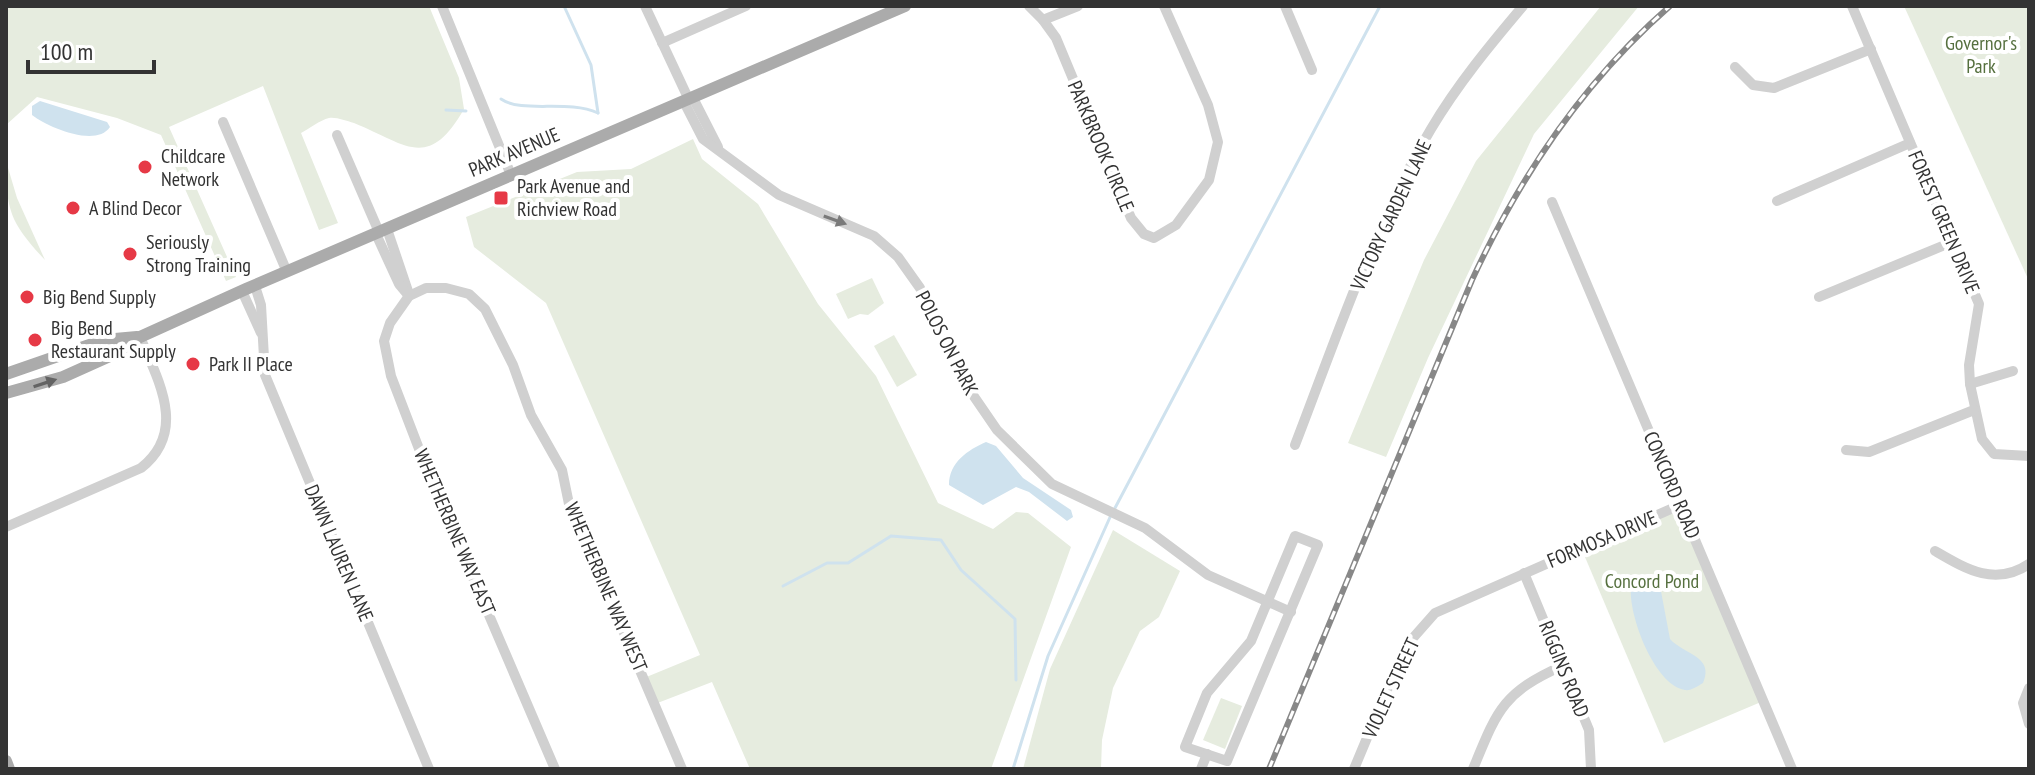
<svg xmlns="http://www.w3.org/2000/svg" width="2035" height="775" viewBox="0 0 2035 775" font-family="'PT Sans Narrow',sans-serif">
  <rect width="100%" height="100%" fill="#fff"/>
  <g fill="#e6ecdf">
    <path d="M6,6h423l30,72 5,31c-36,63 -58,35 -110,14 -8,-2 -17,-6 -25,-5 -9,2 -20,11 -28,15l37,90 -19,7 -56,-144 -94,41 67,150 -10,4 -65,-146 -44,-17 -80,-21 -31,28z"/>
    <polygon points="1601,6 1639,6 1534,134 1428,358 1386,457 1348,443 1424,260 1476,161"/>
    <polygon points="1904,6 2029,6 2029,281"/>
    <polygon points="693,139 702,159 758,204 818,304 876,376 938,503 993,529 1016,512 1028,513 1071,547 991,769 750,769 712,682 655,704 644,678 700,655 546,303 474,247 466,217 577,172 631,169"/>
    <path d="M6,161l11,37 28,62c-34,-37 -39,-48 -39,-99z"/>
    <polygon points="872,278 884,303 868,315 860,314 848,319 836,294"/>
    <polygon points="894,335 917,375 897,387 874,346"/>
    <polygon points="1679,508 1761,702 1664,743 1582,550"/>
    <polygon points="1113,530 1180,571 1159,617 1140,631 1113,688 1102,740 1101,769 1023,769 1050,669"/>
    <polygon points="1221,698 1242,706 1225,749 1203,740"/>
  </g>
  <g fill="#cfe2ee">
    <path d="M40,101l67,21 3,5c-14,21 -63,0 -78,-12v-9z"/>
    <path d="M986,442l10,4 27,32 48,32 2,7 -6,4 -38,-29 -13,-5 -33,18 -34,-20c0,-23 19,-35 37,-43z"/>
    <path d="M1648,578h7l5,8 10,53c13,15 45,17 33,44 -5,3 -12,8 -18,7 -31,-5 -57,-76 -54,-103z"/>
  </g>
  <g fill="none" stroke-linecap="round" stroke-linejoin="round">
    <g stroke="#cfe2ee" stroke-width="3">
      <polyline points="564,6 591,65 598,113"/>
      <path d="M501,99c22,15 66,0 97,14"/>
      <polyline points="446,110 466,111"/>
      <polyline points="1115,508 1380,6"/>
      <polyline points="783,586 827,563 848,563 891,536 941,540 961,570 1015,619 1016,680"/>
      <polyline points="1013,769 1048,656 1111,515"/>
    </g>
    <g stroke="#d0d0d0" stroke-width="10">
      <polyline points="442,6 511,175"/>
      <polyline points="645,6 689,100"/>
      <polyline points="1029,6 1043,20"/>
      <polyline points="1078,6 1043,20 1056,38 1131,218 1144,234 1154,238 1176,225 1209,180 1218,142 1208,105 1164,6"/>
      <polyline points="1285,6 1312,70"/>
      <polyline points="1852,6 1979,304 1969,365 1970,384 1982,439 1994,454 2029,456"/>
      <polyline points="662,43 746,6"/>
      <polyline points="1735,67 1753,85 1774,88 1871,49"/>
      <polyline points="693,98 718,147"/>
      <polyline points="684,102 703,139 779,195 874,236 898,257 920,288 962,379 997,430 1052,484 1145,528 1208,575 1291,612"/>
      <polyline points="223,122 287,272"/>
      <polyline points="337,135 379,232"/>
      <polyline points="1777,201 1910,143"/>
      <polyline points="1552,202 1792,769"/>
      <polyline points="387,229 409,294"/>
      <polyline points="376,234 399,284 409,296"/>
      <polyline points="255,286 261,305 265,375 429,769"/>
      <polyline points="242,291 261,333"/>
      <polyline points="1819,297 1952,242"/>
      <polyline points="1970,384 2013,371"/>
      <path d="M1295,445c41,-106 78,-218 136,-316 26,-44 59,-84 92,-123"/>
      <polyline points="1846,450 1869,452 1974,410"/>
      <path d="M6,527l135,-59c47,-37 17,-88 -1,-131"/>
      <polygon points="1295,536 1318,545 1227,761 1185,747 1207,693 1251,641"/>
      <path d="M1935,551c31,18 60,36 94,13"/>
      <polyline points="1524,573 1589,730 1591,769"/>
      <polyline points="2029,688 2023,703 2029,724"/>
      <polyline points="555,769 431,480 391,376 384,341 390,323 409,296 426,288 446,288 469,294 485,309 513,365 531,415 562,470 569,504 682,769"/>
      <polyline points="1201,769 1207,754"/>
      <polyline points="1354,769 1405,647 1435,613 1680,505"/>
      <path d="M1473,769c24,-58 29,-76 89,-103"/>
    </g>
    <g stroke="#ababab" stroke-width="12">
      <polyline points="6,374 104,340 137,337"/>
      <polyline points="6,393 63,377 112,355 140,337 246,289 905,6"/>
      <polyline points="6,761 9,769"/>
    </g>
    <g stroke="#888" stroke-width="6">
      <path id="rail" d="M1269,769l203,-489c48,-104 111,-198 198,-274"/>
    </g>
    <use href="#rail" stroke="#fff" stroke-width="3" stroke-dasharray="9" stroke-linecap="butt"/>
  </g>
  <defs><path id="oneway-solid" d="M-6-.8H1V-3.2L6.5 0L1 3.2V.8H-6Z" transform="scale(2)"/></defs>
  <use fill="#7a7a7a" href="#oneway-solid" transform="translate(835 220) rotate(20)"/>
  <use fill="#636363" href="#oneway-solid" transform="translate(45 383) rotate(-18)"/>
  <g fill="#e63946" stroke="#fff" stroke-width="3">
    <circle cx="145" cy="167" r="8"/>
    <rect x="493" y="190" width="16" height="16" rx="4"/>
    <circle cx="73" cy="208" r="8"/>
    <circle cx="130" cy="254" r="8"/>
    <circle cx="27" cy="297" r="8"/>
    <circle cx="35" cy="340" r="8"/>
    <circle cx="193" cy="364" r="8"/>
  </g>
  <g text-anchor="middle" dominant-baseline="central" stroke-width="8" stroke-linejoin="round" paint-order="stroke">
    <g font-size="20" fill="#56703f" stroke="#fff">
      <text x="1981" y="43">Governor's<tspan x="1981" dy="23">Park</tspan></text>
      <text x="1652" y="581">Concord Pond</text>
    </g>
    <g font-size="20" fill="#333" stroke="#fff">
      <text transform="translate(1101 146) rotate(67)">PARKBROOK CIRCLE</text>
      <text transform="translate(514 152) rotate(-23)">PARK AVENUE</text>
      <text transform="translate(1391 215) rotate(-65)">VICTORY GARDEN LANE</text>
      <text transform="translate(1944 222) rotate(67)">FOREST GREEN DRIVE</text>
      <text transform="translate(947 343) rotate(63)">POLOS ON PARK</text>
      <text transform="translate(1672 485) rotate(67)">CONCORD ROAD</text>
      <text transform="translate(455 532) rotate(67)">WHETHERBINE WAY EAST</text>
      <text transform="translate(1602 539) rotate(-23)">FORMOSA DRIVE</text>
      <text transform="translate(339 553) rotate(67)">DAWN LAUREN LANE</text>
      <text transform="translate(606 587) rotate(67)">WHETHERBINE WAY WEST</text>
      <text transform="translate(1564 669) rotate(68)">RIGGINS ROAD</text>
      <text transform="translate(1391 688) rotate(-65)">VIOLET STREET</text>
    </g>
    <g font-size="20" fill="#333" stroke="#fff" text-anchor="start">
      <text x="161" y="156">Childcare<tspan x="161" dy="23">Network</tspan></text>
      <text x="517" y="186">Park Avenue and<tspan x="517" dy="23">Richview Road</tspan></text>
      <text x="89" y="208">A Blind Decor</text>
      <text x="146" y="242">Seriously<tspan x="146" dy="23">Strong Training</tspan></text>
      <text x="43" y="297">Big Bend Supply</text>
      <text x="51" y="328">Big Bend<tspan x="51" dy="23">Restaurant Supply</tspan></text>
      <text x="209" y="364">Park II Place</text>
    </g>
  </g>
  <rect width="2035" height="775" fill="none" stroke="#333333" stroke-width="16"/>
  <path d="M28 60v12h126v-12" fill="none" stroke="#333333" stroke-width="4"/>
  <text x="40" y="60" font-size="24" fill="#333333" stroke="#ffffff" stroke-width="6" paint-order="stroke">100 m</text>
</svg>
